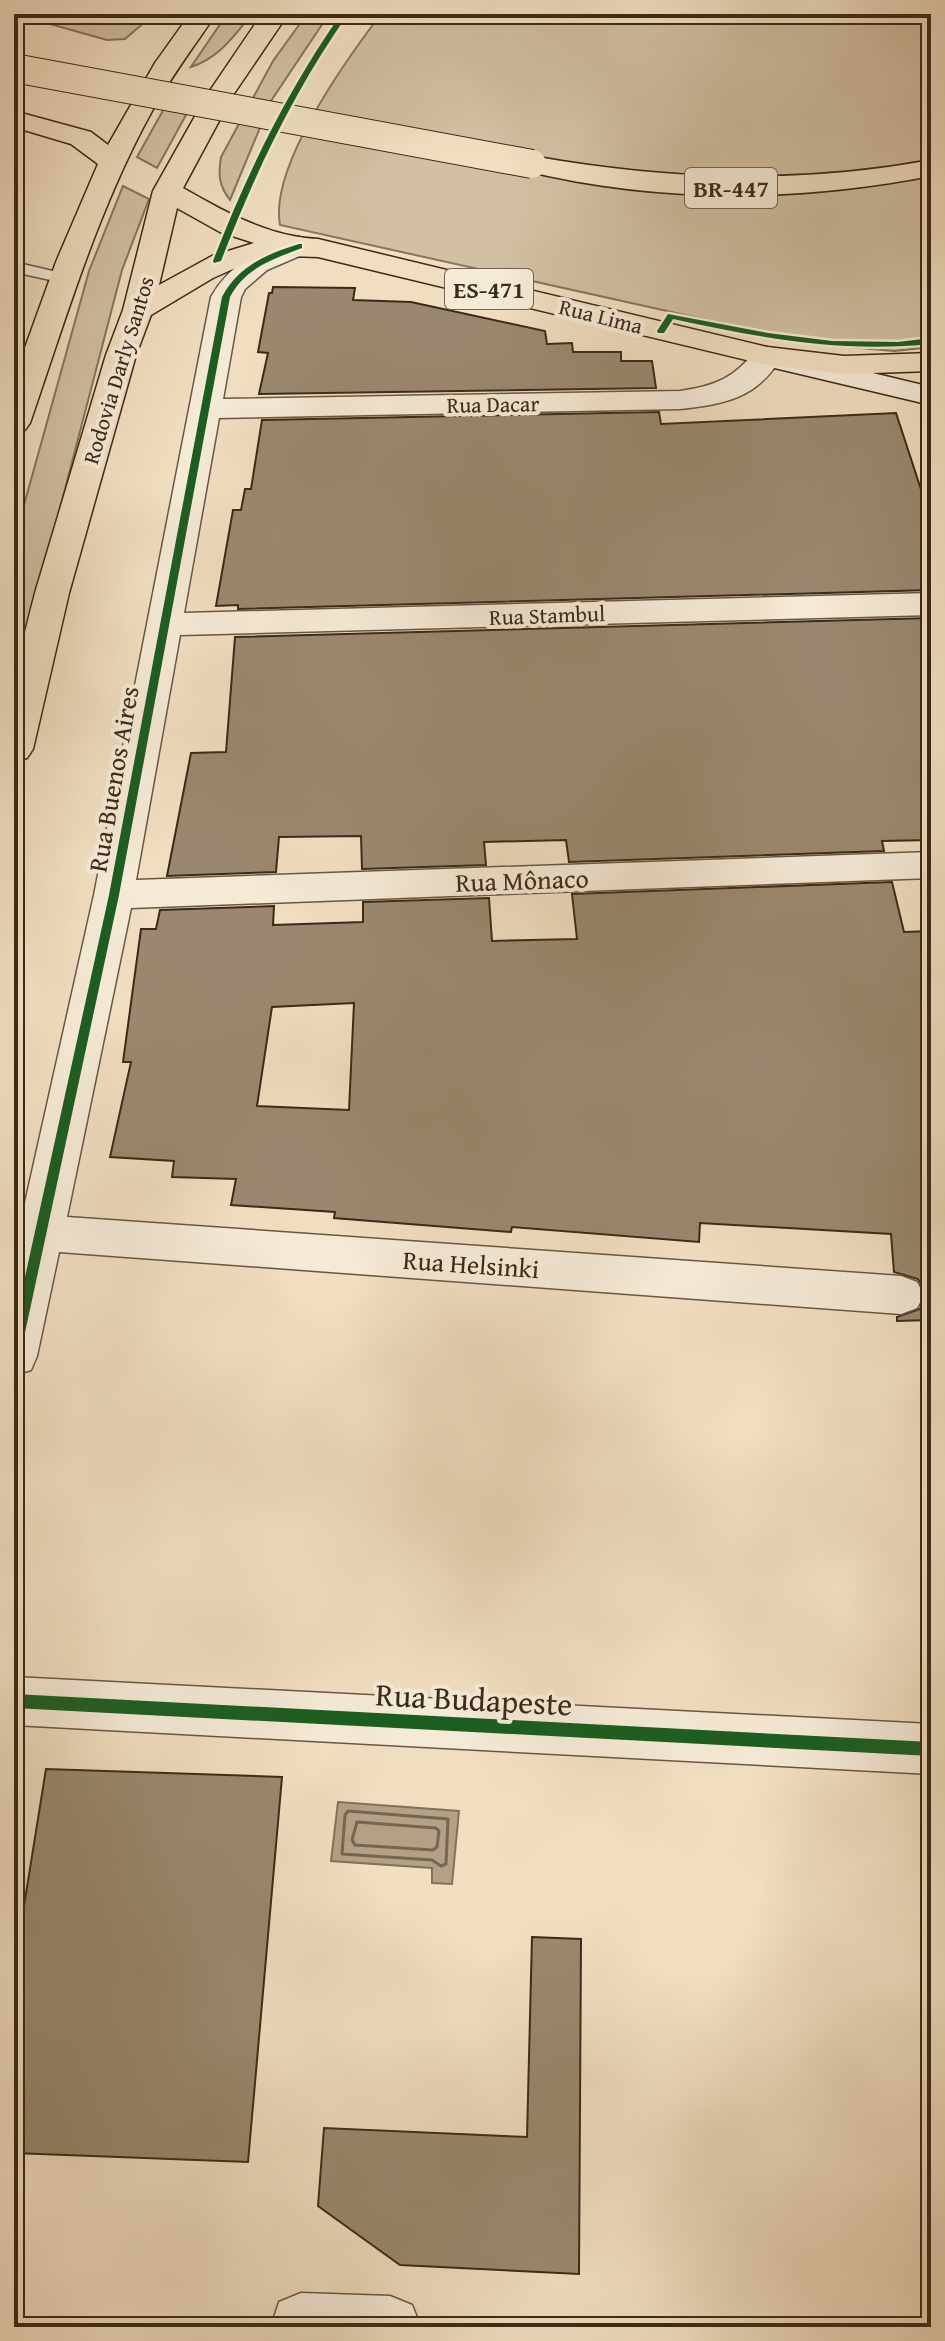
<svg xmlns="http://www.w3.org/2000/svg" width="945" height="2341" viewBox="0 0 945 2341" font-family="'Gentium Book Plus',serif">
  <rect width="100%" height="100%" fill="#f0dec0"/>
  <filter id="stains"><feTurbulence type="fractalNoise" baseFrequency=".0025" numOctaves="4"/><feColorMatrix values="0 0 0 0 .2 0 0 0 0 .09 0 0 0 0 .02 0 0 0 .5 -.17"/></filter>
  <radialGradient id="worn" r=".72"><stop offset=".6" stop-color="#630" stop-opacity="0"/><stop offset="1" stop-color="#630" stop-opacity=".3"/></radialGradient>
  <g fill="#d1c0a3" stroke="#86765e" stroke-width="2">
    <polygon points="14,14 154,14 125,39 107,40"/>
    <path d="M227,14h25c-18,22 -33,44 -61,53z"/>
    <path d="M307,14h22l-58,87 -41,99c-11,-14 -12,-25 -9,-43l52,-96z"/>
    <path d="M381,14h550v333l-37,4 -78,-7 -536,-119c-11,-58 66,-165 101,-211z"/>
    <polygon points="197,95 157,168 137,157 166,105"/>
    <polygon points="123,186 149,199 122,270 14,685 14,541 89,271"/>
  </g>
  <polygon fill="#b2a187" stroke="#82725b" stroke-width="2" points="338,1802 459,1811 452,1884 432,1883 432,1868 331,1861"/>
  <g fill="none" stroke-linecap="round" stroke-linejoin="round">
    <g stroke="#766650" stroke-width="3">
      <polygon points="348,1811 448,1819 446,1864 441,1866 432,1860 342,1854 345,1815"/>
      <polygon points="357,1822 436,1828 439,1831 437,1847 433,1850 355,1845 352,1840"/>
    </g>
  </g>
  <g fill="#99886f" stroke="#3a2b18" stroke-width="2" fill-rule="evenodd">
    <polygon points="273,287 355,288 353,300 411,302 545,331 547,344 572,343 573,352 621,352 621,361 652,361 656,388 259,394 268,353 258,352 269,293 272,293"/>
    <polygon points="659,412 661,424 896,413 931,520 931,590 238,609 238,605 216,606 233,510 241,510 245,489 251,489 262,420"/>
    <polygon points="931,618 931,840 882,841 884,851 569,862 566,840 484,842 486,865 362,869 361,836 279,837 276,872 167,876 191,753 226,752 235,637"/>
    <path d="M892,882l12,50 27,-1v389l-34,1v-4l23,-8 7,-15 -9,-15 -24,-7 -3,-38 -191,-11 -1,19 -187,-15 -1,5 -177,-14 1,-6 -104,-7 5,-26 -64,-2 2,-16 -64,-4 21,-95h-8l18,-133h15l4,-19 114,-4 -1,19 90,-3v-20l126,-4 3,43 85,-2 -5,-45zM354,1003l-5,107 -92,-4 15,-99z"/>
    <polygon points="46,1769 282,1777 248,2162 14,2153 14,1968"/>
    <polygon points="532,1937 581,1939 579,2274 400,2265 318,2206 324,2128 527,2137"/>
  </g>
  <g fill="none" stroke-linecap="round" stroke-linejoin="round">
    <g stroke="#685842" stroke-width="3">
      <g id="lane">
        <polygon points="14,262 70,275 72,278 64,283 14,272"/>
        <polygon points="14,348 43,354 45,358 37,363 14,358"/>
      </g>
    </g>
    <g stroke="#685842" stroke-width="3">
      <g id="street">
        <path d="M299,237l10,3 5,6 -5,6 -42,18 -22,19 -4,8 -18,102 457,-8c34,-5 56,-13 76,-42l11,-2 11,2 4,7c-24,42 -56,48 -102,53l-461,9 -35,195 747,-20v22l-751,20 -44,245 795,-28v26l-800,30 -64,309 834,59 16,6 7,13 -7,13 -16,6 -842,-62 -22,104 -6,14 -17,5v-123l80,-357 117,-598c19,-34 51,-50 88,-60z"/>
        <polygon points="14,1677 931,1724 931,1774 14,1725"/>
        <polygon points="301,2293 390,2296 412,2305 421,2327 271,2327 279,2302"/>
      </g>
    </g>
    <g stroke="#3a2b18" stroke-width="3">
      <polygon id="secondary" points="777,350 931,387 931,405 766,366 762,359 766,352"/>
    </g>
    <g stroke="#3a2b18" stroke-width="3">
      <g id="primary">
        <path d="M190,14h26c-22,32 -45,63 -64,97 -54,98 -86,207 -122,312l-5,7 -11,3v-55l42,-116 42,-98 -27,-20 -57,-17v-16l77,21 17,13 47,-82z"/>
        <path d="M262,14h26l-55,81 -50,93c42,24 86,49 135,51l449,108 77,9 87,-3v18l-87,3 -77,-9 -449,-108 -29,-1 -38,5 -38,17 -62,37 -15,40 -67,238 -36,156 -6,9 -13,3v-86l21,-82 71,-238 17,-45 30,-119 54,-96zM177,208l43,24 34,11 -42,13 -53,29z"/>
        <path d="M532,156c135,24 264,29 399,4v16c-135,26 -275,27 -409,-6l-4,-6 4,-6z"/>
      </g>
    </g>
    <use href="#lane" fill="#f5ead6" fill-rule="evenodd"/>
    <use href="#street" fill="#f5ead6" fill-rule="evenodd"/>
    <use href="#secondary" fill="#f5ead6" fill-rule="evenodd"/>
    <use href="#primary" fill="#f0dec0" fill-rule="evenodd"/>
    <g stroke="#3a2b18" stroke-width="30" stroke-linecap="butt">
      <polyline id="primary-bridge" points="14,68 532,164"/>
    </g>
    <use href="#primary-bridge" stroke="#f0dec0" stroke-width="28"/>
    <g stroke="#f5ead6" stroke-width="5">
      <g id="cycleway">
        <path d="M341,14h7c-54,77 -93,159 -127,247l-7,2 -1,-2c34,-88 74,-170 128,-247z"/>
        <path d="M299,244h3v4c-29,11 -57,20 -72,49l-111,598 -99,461 -1,4 -5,1v-34l95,-432 113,-598c16,-31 45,-43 77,-53z"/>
        <path d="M668,314l100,19 64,8 66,1 33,-4v6c-90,9 -170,-6 -258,-25l-9,14h-6l-1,-2z"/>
        <polygon points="14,1694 931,1742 931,1756 14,1708"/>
      </g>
    </g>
    <use href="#cycleway" fill="#1b5e20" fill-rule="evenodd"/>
  </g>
  <g text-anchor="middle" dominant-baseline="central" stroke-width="8" stroke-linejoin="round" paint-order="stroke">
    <g font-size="22" fill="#3a2b18" stroke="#f5ead6">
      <text transform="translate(601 316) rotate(14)">Rua Lima</text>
      <text transform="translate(118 370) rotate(-73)">Rodovia Darly Santos</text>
      <text transform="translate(493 404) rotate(-1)">Rua Dacar</text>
      <text transform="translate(547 615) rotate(-2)">Rua Stambul</text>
    </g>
    <g fill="#f5ead6" stroke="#726451" stroke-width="2">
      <rect x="685" y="168" width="92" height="40" rx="6"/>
      <rect x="445" y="269" width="88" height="40" rx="6"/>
    </g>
    <g font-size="24" font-weight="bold" fill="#3a2b18">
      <text x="731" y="188">BR-447</text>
      <text x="489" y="289">ES-471</text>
    </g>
    <g font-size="26" fill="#3a2b18" stroke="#f5ead6">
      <text transform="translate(113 779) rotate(-80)">Rua Buenos Aires</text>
      <text transform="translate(522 880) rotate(-2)">Rua Mônaco</text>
      <text transform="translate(471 1264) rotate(4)">Rua Helsinki</text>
    </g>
    <g font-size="32" fill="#3a2b18" stroke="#f5ead6">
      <text transform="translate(474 1699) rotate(3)">Rua Budapeste</text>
    </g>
  </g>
  <rect width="945" height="2341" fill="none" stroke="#f0dec0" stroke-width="48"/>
  <rect x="16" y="16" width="913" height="2309" fill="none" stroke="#3a2b18" stroke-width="4"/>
  <rect x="24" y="24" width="897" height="2293" fill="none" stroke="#3a2b18" stroke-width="2"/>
  <rect width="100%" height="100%" filter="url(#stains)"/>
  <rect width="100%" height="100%" fill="url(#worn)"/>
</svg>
